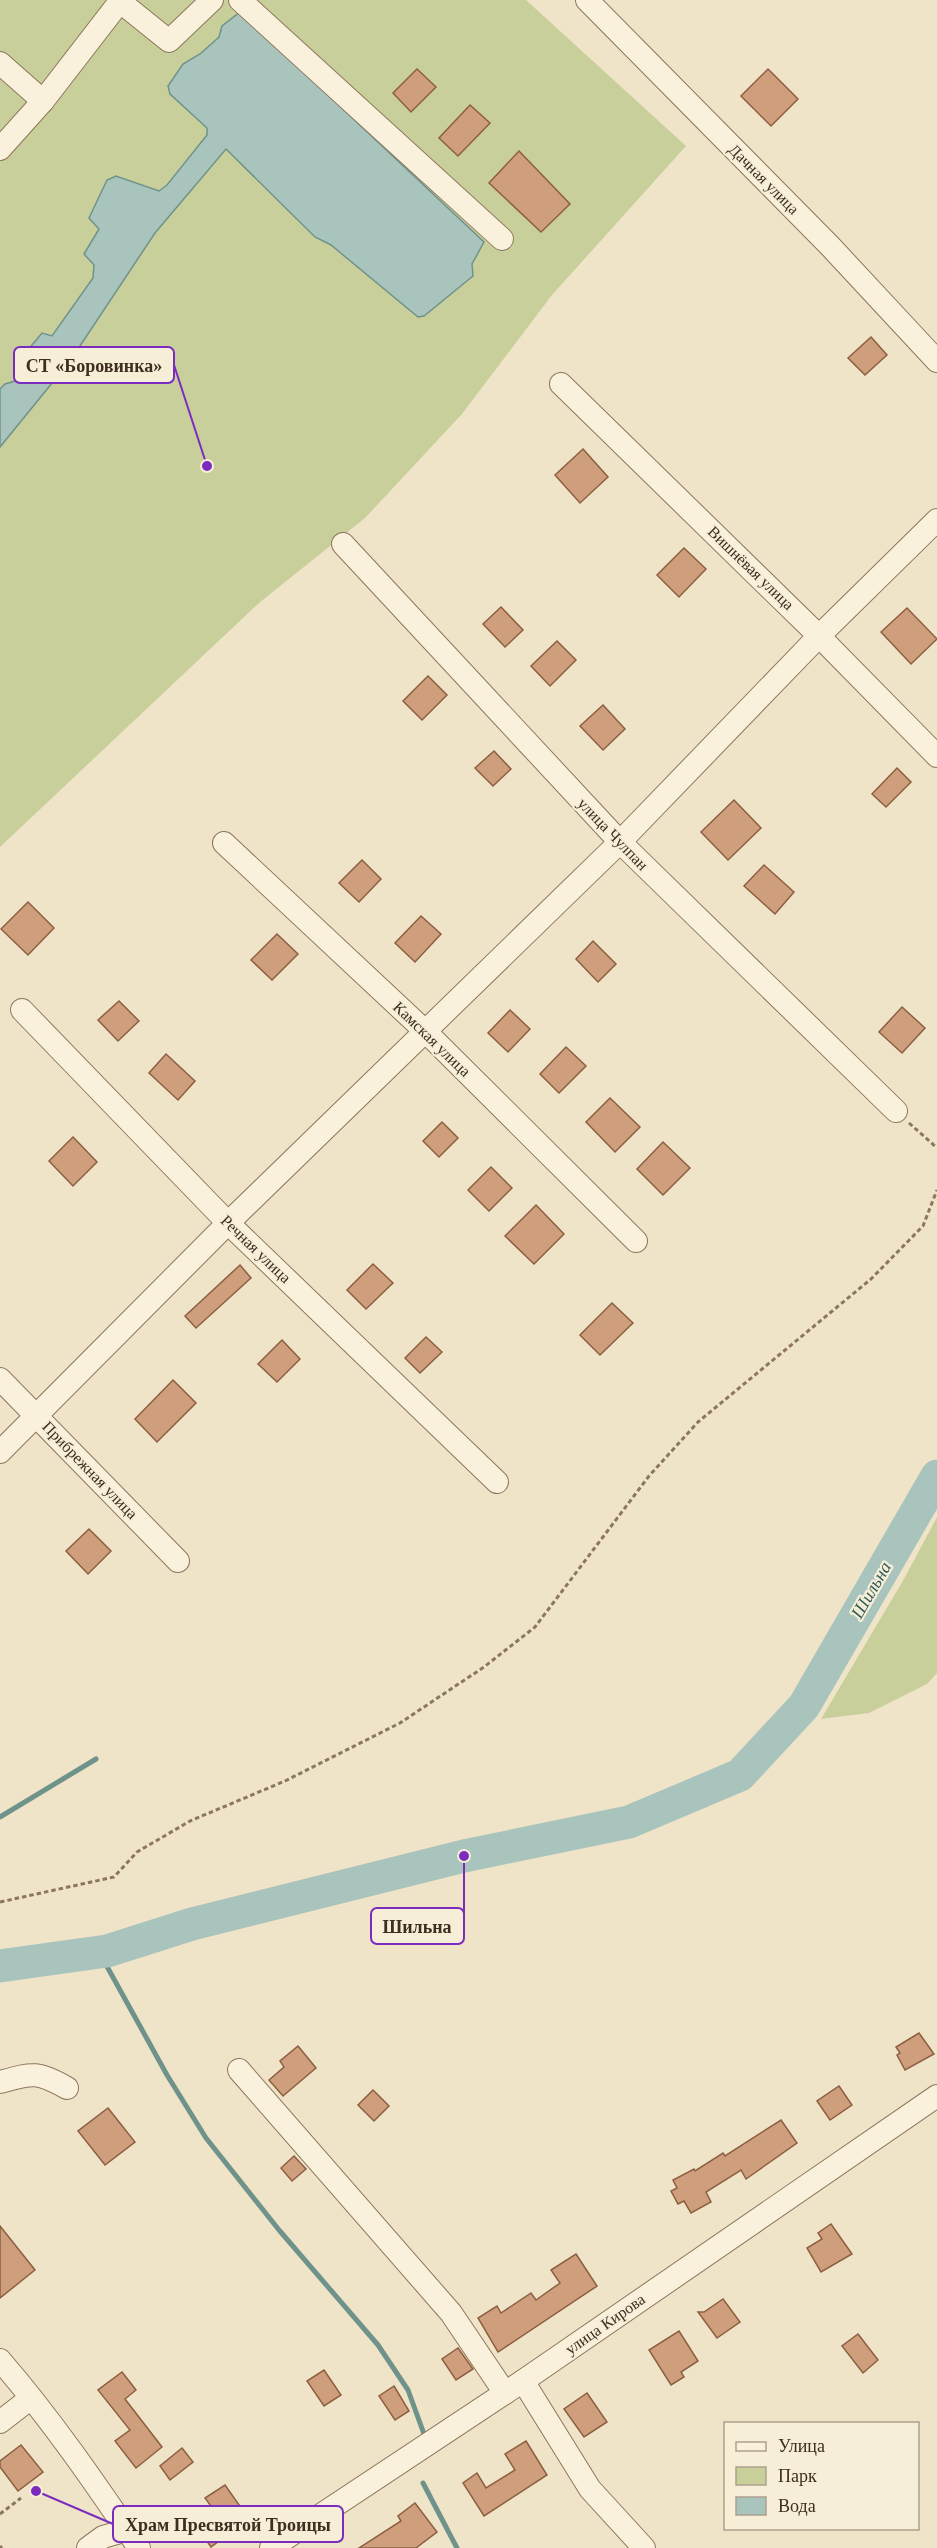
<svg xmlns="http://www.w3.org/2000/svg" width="937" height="2548" viewBox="0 0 937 2548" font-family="'Times New Roman',serif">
  <rect width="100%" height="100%" fill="#f0e4c8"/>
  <g fill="#c9cf9b">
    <polygon points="0,0 526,0 686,146 552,295 462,414 365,518 259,603 0,847"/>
    <polygon points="937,1517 937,1673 927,1684 869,1713 821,1719 904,1579"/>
  </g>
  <polygon fill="#a9c4bc" stroke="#6f938a" stroke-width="1.5" points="240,12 484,242 472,264 473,276 424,316 418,317 331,245 315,237 226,149 155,233 70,361 0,447 0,389 5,384 15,381 22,367 17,363 42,333 52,336 93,278 94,265 84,254 99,229 89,218 107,180 116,176 159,191 167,185 207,135 207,128 170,94 168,86 183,64 200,54 219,37 222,26"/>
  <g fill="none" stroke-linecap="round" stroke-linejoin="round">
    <g stroke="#6f938a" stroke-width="5">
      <polyline points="0,1817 96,1759"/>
      <polyline points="99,1952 167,2075 206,2138 279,2230 378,2345 408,2390 424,2434"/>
      <polyline points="423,2483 457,2548"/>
    </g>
    <polyline stroke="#a9c4bc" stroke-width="33" points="0,1966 107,1951 192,1924 464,1856 629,1822 740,1775 804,1706 937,1476"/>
  </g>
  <g fill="#cf9f7d" stroke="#8d5f41" stroke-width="1.5">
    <polygon points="417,69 436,87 411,112 393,93"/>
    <polygon points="768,69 798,99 771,126 741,96"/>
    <polygon points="470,105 490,123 458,156 439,138"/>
    <polygon points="519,151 570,204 541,232 489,183"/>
    <polygon points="871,337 887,355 865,375 848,358"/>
    <polygon points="583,449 608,477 580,503 555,475"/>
    <polygon points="684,548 706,569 679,597 657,575"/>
    <polygon points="501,607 523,630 505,647 483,624"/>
    <polygon points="907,608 937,639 911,664 881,632"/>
    <polygon points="557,641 576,660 550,686 531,666"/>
    <polygon points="428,676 447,695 422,720 403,701"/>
    <polygon points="603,705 625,729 603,750 580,726"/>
    <polygon points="494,751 511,769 493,786 475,768"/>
    <polygon points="897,768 911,782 886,807 872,794"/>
    <polygon points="734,800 761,828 728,860 701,832"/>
    <polygon points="362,860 381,879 359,902 339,883"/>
    <polygon points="764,865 794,892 775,914 744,886"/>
    <polygon points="28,902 54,928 28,955 1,929"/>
    <polygon points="421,916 441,934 415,962 395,943"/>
    <polygon points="277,934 298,954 272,980 251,960"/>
    <polygon points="593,941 616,964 598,982 576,959"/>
    <polygon points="119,1001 139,1021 118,1041 98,1020"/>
    <polygon points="902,1007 925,1028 902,1053 879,1032"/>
    <polygon points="510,1010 530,1029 508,1052 488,1033"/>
    <polygon points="566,1047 586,1066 559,1093 540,1074"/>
    <polygon points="166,1054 195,1081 178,1100 149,1073"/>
    <polygon points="610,1098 640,1127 615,1152 586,1122"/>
    <polygon points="442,1122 458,1138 439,1157 423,1141"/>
    <polygon points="73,1137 97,1162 73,1186 49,1161"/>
    <polygon points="663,1142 690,1168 663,1195 637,1169"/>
    <polygon points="491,1167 512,1188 489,1211 468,1190"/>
    <polygon points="536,1205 564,1234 534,1264 505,1236"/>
    <polygon points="373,1264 393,1283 366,1309 347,1290"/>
    <polygon points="240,1265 251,1278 196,1328 185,1316"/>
    <polygon points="612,1303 633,1323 600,1355 580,1335"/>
    <polygon points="426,1337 442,1352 420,1373 405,1358"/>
    <polygon points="282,1340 300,1359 277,1382 258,1364"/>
    <polygon points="173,1380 196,1403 157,1442 135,1419"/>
    <polygon points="89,1529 111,1551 88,1574 66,1551"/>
    <polygon points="919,2033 934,2054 905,2070 897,2055 900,2053 896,2047"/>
    <polygon points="298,2046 316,2068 283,2096 269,2080 284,2067 280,2061"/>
    <polygon points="839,2086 852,2105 830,2120 817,2101"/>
    <polygon points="373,2090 389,2106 374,2121 358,2105"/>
    <polygon points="108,2108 135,2142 105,2165 78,2131"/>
    <polygon points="781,2120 797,2143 746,2179 741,2170 706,2192 711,2202 691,2213 684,2201 678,2204 671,2191 677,2188 673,2180 694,2169 695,2171 723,2153 725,2156"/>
    <polygon points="294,2156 306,2169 292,2181 281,2168"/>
    <polygon points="831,2224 852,2254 821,2272 807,2248 822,2239 818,2233"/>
    <polygon points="0,2226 35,2270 0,2298"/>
    <polygon points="576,2254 597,2286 498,2352 478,2318 497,2306 501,2313 531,2293 536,2300 560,2283 551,2270"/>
    <polygon points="723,2299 740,2322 717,2338 698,2312 704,2312"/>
    <polygon points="679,2331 698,2361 681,2372 684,2377 671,2385 649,2350"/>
    <polygon points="858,2334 878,2360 863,2373 842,2346"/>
    <polygon points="458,2348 473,2369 456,2380 442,2359"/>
    <polygon points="324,2370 341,2395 324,2406 307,2381"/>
    <polygon points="122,2372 136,2390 125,2399 162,2447 136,2468 115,2441 130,2430 98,2390"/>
    <polygon points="394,2386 409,2411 395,2420 379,2396"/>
    <polygon points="587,2393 607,2422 584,2437 564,2409"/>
    <polygon points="526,2441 547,2475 484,2516 463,2483 477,2473 486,2488 515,2470 505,2454"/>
    <polygon points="21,2445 43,2472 18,2491 0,2467 0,2461"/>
    <polygon points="182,2448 193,2462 170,2480 160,2466"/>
    <polygon points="225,2485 249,2519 211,2547 197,2527 216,2513 205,2498"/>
    <polygon points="415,2503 437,2532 416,2548 359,2548 401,2521 398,2516"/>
  </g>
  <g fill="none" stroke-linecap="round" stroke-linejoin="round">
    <g stroke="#8d765c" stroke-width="24">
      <g id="minor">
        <polyline points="118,0 169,41 212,0"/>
        <polyline points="240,0 502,239"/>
        <polyline points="587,0 830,246 937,361"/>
        <polyline points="0,63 43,101"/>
        <polyline points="0,149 43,101 121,0"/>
        <polyline points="561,384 819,636 937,756"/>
        <polyline points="343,544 620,842 896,1111"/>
        <polyline points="224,843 426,1032 636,1241"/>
        <polyline points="22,1010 228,1223 497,1482"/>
        <polyline points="0,1379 178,1561"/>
        <polyline points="0,1452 228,1223 620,842 819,636 937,520"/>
        <polyline points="239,2070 451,2313 505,2393"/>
        <path d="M0,2082c33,-9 37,-11 67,6"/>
        <path d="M0,2360c51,59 95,123 139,188"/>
        <polyline points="523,2381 590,2489 644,2548"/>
        <polyline points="0,2422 31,2398"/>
        <polyline points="88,2548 103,2537 127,2530"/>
        <polyline points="271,2548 523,2381 937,2096"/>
      </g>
    </g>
    <g stroke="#8d765c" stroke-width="3" stroke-dasharray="4.5 3" stroke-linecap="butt">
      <polyline points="909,1123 937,1148"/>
      <polyline points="0,1902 114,1877 137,1852 190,1821 285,1781 400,1723 484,1667 535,1627 649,1476 698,1422 871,1279 923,1226 937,1190"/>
      <polyline points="0,2514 21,2498"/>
      <polyline points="0,2546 2,2548"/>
    </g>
    <use href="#minor" stroke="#faf1dc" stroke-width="22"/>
  </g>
  <g text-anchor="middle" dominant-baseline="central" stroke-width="4.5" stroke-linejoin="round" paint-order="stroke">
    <g font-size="16" fill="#3d2e20" stroke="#f7eed8">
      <text transform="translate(764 179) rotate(45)">Дачная улица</text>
      <text transform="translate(751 568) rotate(44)">Вишнёвая улица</text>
      <text transform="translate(613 834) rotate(46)">улица Чулпан</text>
      <text transform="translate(432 1039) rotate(44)">Камская улица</text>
      <text transform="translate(256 1249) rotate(44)">Речная улица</text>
      <text transform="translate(90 1470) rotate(46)">Прибрежная улица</text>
      <text transform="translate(605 2324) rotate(-35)">улица Кирова</text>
    </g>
    <g font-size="18" font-style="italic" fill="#2f5d5a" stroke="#f7eed8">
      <text transform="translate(871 1590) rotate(-60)">Шильна</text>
    </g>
  </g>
  <path fill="none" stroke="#7b2cbf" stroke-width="2" d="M207 466L174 365M464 1856L464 1926M36 2491L113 2524"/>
  <g fill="#7b2cbf" stroke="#f7eed8" stroke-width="2">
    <circle cx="207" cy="466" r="6"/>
    <circle cx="464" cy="1856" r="6"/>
    <circle cx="36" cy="2491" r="6"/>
  </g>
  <g fill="#f7eed8" stroke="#7b2cbf" stroke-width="2">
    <rect x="14" y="347" width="160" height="36" rx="6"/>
    <rect x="371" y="1908" width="93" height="36" rx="6"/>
    <rect x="113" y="2506" width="230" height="36" rx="6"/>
  </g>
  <g font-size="18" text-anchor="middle" font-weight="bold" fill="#3d2e20">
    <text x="94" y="372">СТ «Боровинка»</text>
    <text x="417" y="1933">Шильна</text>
    <text x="228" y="2531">Храм Пресвятой Троицы</text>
  </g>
  <rect x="724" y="2422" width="195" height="108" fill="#f7eed8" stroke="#ada18e" stroke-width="1.5"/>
  <rect x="736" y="2442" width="30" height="9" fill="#faf1dc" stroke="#ada18e" stroke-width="1.5"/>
  <text x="778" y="2452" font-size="18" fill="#3d2e20">Улица</text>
  <rect x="736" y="2467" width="30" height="18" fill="#c9cf9b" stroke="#ada18e" stroke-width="1.5"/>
  <text x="778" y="2482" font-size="18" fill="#3d2e20">Парк</text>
  <rect x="736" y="2497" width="30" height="18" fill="#a9c4bc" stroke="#ada18e" stroke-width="1.5"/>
  <text x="778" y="2512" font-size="18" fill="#3d2e20">Вода</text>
</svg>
